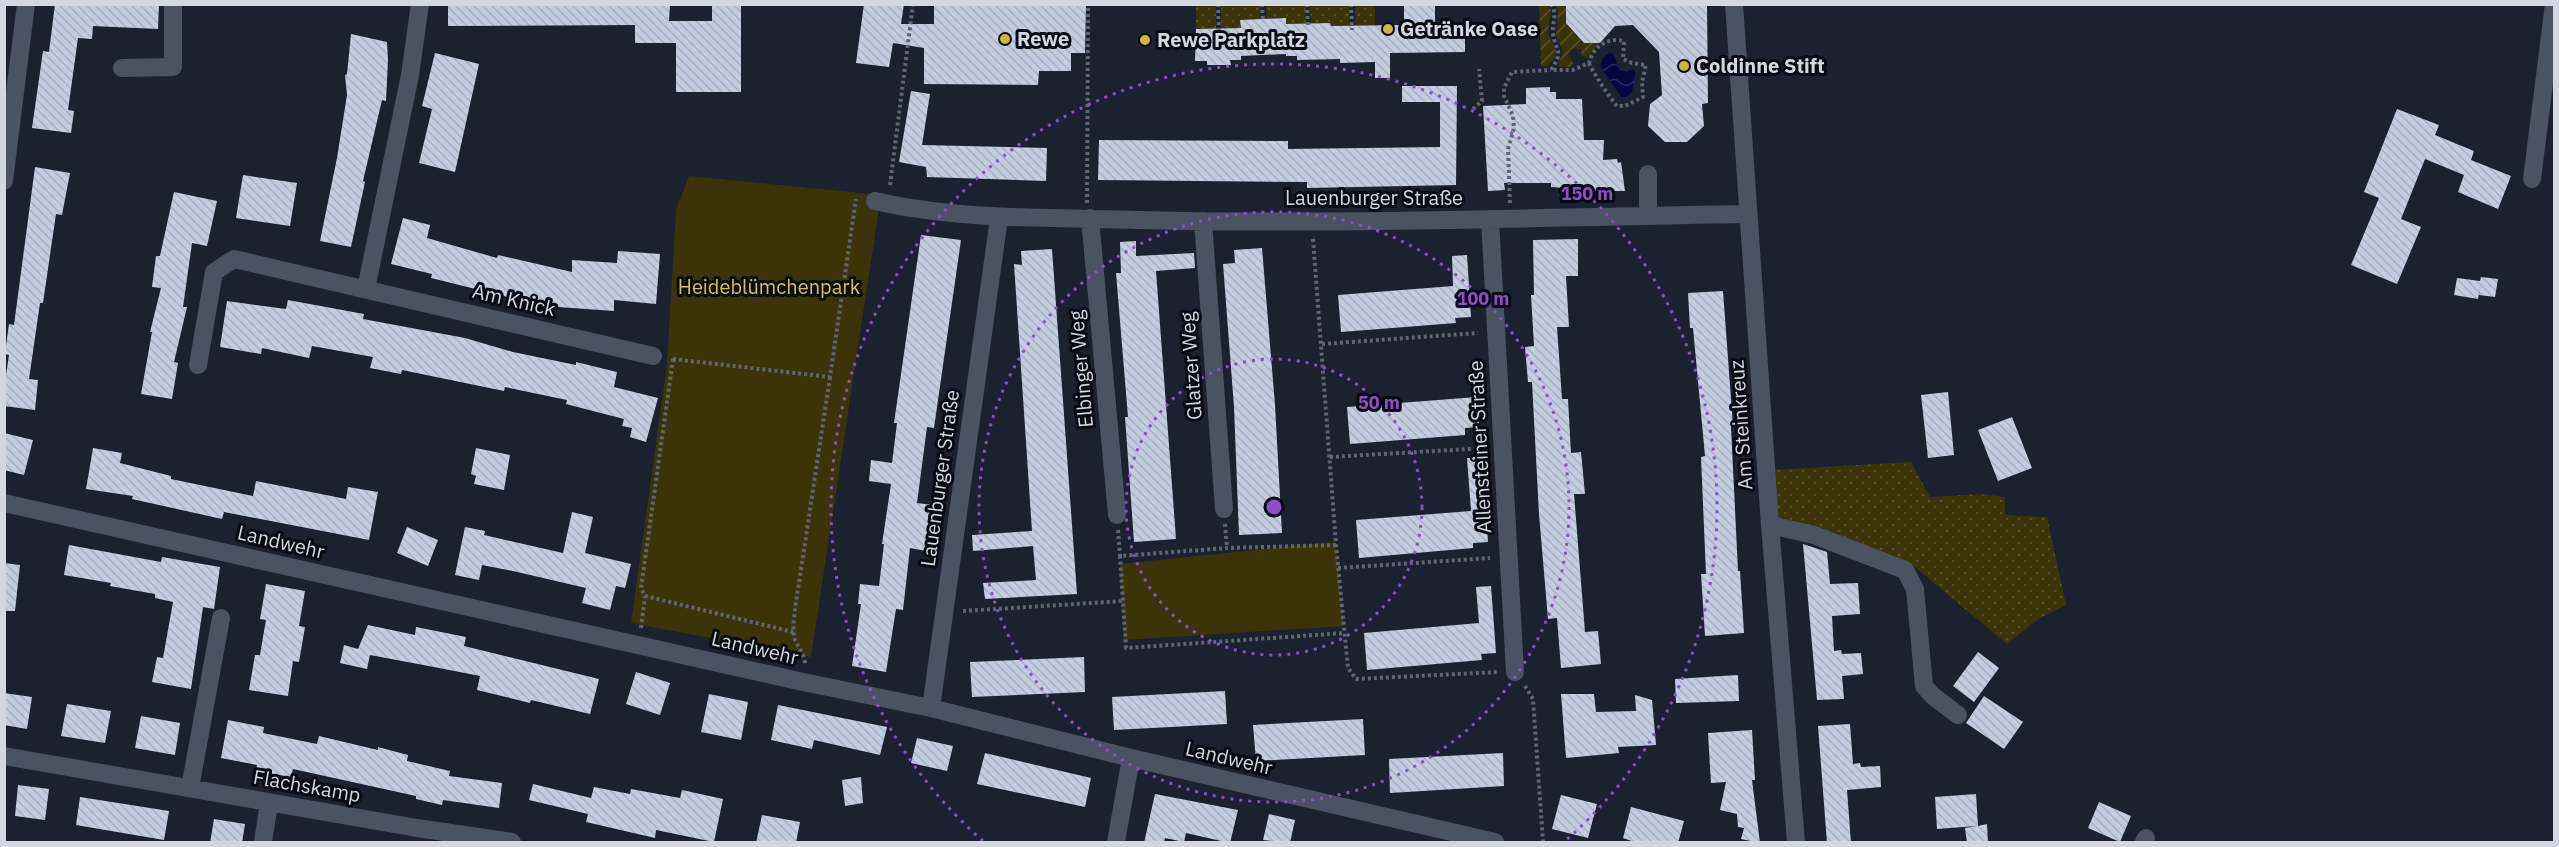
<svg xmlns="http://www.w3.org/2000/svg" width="2559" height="847" font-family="'IBM Plex Sans',sans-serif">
<defs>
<pattern id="grass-dots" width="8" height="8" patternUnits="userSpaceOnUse" patternTransform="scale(1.5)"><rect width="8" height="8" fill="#3c3409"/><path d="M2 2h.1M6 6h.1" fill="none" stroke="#57512d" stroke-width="1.8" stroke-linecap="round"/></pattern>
<pattern id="garden-furrows" width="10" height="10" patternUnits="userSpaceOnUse" patternTransform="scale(1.5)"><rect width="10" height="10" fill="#3c3409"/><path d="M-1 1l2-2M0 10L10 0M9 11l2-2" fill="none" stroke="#57512d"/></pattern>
<pattern id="water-waves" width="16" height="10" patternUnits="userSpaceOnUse" patternTransform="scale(1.5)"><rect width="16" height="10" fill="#030640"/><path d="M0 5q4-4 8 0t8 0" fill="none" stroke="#272a5b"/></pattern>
<pattern id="building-back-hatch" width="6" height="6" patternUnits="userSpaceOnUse" patternTransform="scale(1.5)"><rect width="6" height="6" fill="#c4ccdf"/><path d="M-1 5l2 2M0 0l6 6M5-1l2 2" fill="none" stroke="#a9b0c0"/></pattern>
</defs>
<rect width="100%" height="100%" fill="#1b212f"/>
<path fill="url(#grass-dots)" d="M 1196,5 L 1216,5 L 1216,29 L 1196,29 Z
M 1221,5 L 1260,5 L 1260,19 L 1241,20 L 1241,28 L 1221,28 Z
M 1266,5 L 1305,5 L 1306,24 L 1286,24 L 1286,18 L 1266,18 Z
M 1310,5 L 1349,5 L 1349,27 L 1331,27 L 1330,23 L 1311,23 Z
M 1355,5 L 1375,5 L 1375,26 L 1355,26 Z
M 1911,462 L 1930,497 L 1980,494 L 2005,497 L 2005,515 L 2047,517 L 2066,605 L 2038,619 L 2007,644 L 1910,563 L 1812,530 L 1773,521 L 1768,470 Z"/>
<path fill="#3c3409" d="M 689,176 L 881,195 L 811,657 L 631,623 L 667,365 L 676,210 Z
M 1333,542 L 1336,545 L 1344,626 L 1124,640 L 1120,564 Z"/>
<path fill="url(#garden-furrows)" d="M 1539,5 L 1546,5 L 1551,10 C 1551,18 1547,29 1549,35 C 1554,51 1563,51 1548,66 L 1541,66 Z
M 1555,5 L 1566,5 L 1566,23 L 1583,43 L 1600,43 L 1587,57 L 1582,56 L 1581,49 L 1572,49 L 1568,54 L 1573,63 L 1570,67 L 1558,66 L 1563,52 L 1556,35 L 1558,11 Z"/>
<path fill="url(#water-waves)" d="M 1609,53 L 1613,54 L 1620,70 L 1627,72 L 1633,69 L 1635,73 L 1632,92 L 1626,97 L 1621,97 L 1600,66 L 1603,58 Z"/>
<path fill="url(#building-back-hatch)" d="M 55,4 L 159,4 L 158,29 L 93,26 L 92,39 L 78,38 L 68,110 L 74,111 L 71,133 L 32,128 L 43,51 L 49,52 Z
M 448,4 L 670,4 L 669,21 L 712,21 L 712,4 L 741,4 L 741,92 L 676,92 L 676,43 L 635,43 L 635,25 L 448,26 Z
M 864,4 L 904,4 L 901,24 L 934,24 L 934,4 L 1086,4 L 1085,53 L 1071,53 L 1071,71 L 1039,71 L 1038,85 L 924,84 L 924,48 L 893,43 L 889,67 L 856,63 Z
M 1404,4 L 1435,4 L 1435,25 L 1465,25 L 1465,52 L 1390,53 L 1390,78 L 1375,78 L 1375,62 L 1340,63 L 1340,59 L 1297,60 L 1297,56 L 1286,56 L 1286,54 L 1241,56 L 1241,60 L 1230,60 L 1231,65 L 1207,65 L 1207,61 L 1195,61 L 1196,29 L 1241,28 L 1240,20 L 1286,18 L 1286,24 L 1330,23 L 1331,26 L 1404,25 Z
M 1566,4 L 1707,4 L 1708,103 L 1702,104 L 1704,126 L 1687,142 L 1665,142 L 1648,126 L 1650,104 L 1662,95 L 1659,52 L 1633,25 L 1615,26 L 1600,43 L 1584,43 L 1566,23 Z
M 351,34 L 387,42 L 388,60 L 386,101 L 382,100 L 363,181 L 365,182 L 351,247 L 320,241 L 337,158 L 347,95 L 345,75 L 347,74 Z
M 435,53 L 479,64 L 455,172 L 419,163 L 432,109 L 422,106 Z
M 1402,86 L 1457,86 L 1456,185 L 1307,188 L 1307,182 L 1098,180 L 1099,140 L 1288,141 L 1288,149 L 1440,147 L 1440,102 L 1402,102 Z
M 1550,87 L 1550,92 L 1556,92 L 1556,99 L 1582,99 L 1584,140 L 1604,140 L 1603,160 L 1617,159 L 1618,163 L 1621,162 L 1625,191 L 1565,191 L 1565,188 L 1551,187 L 1551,183 L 1504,183 L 1505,190 L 1488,191 L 1483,106 L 1526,104 L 1526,88 Z
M 911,91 L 930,94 L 922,145 L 1047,148 L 1046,181 L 927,177 L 926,167 L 899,162 Z
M 2397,109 L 2439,125 L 2435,135 L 2474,151 L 2471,160 L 2511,176 L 2498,209 L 2458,192 L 2464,175 L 2425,159 L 2401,219 L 2421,227 L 2397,284 L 2351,265 L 2379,198 L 2364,192 Z
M 35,167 L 70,173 L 62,215 L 56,214 L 43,303 L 40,303 L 29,379 L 38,380 L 35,410 L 4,406 L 4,388 L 9,355 L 5,354 L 9,324 L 14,325 Z
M 243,175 L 297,183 L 290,226 L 236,218 Z
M 174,192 L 217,201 L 207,246 L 192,243 L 183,307 L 187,307 L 174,362 L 178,363 L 172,399 L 141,394 L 152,332 L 150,332 L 161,288 L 152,287 L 156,256 L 160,256 Z
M 403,218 L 430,225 L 427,238 L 497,258 L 498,255 L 572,272 L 572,260 L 617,263 L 618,251 L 660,254 L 656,304 L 614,300 L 614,311 L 544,306 L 431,278 L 432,274 L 391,264 Z
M 921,235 L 961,240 L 934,428 L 927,427 L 917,503 L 933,505 L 926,551 L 910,548 L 903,610 L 896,609 L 886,672 L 852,666 L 861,604 L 858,604 L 860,584 L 879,586 L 884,544 L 882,544 L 891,484 L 869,481 L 871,460 L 892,463 L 897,423 L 894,423 Z
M 1578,239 L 1578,276 L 1566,276 L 1569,327 L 1557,327 L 1562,399 L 1568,399 L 1571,453 L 1581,452 L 1585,494 L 1574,494 L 1585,632 L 1598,631 L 1601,664 L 1561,668 L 1557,618 L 1548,619 L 1539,514 L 1532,382 L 1528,382 L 1525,347 L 1534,346 L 1531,295 L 1534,295 L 1533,240 Z
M 1136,241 L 1136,256 L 1194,253 L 1195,268 L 1156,271 L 1176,539 L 1134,542 L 1125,417 L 1128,417 L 1116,273 L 1121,273 L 1120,242 Z
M 1262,248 L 1275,405 L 1282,533 L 1239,535 L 1234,407 L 1223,264 L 1235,263 L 1234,250 Z
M 1052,249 L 1077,594 L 985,599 L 983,583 L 1036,580 L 1033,546 L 973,551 L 972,535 L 1032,531 L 1014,264 L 1022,265 L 1021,251 Z
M 1467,255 L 1471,317 L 1455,318 L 1456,323 L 1341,332 L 1338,295 L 1453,286 L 1452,256 Z
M 2481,277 L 2498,279 L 2495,297 L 2479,295 L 2480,288 L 2478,299 L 2454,295 L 2457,278 L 2480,281 Z
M 1723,291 L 1733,426 L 1731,427 L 1738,571 L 1740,571 L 1744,633 L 1705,636 L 1701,574 L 1706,574 L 1701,457 L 1705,456 L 1693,328 L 1690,328 L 1688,293 Z
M 288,300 L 364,314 L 363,319 L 465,338 L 513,352 L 576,365 L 576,362 L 617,372 L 614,387 L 658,398 L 646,442 L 630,437 L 632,428 L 622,426 L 624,419 L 566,404 L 567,400 L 505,387 L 504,391 L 402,370 L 401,374 L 370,368 L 373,357 L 312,346 L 309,358 L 262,348 L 261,354 L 220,347 L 227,301 L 286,309 Z
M 1948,392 L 1954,455 L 1928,458 L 1921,395 Z
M 1477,397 L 1479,427 L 1465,428 L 1465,435 L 1350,444 L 1347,407 Z
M 2012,417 L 2032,468 L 1998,481 L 1978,430 Z
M 4,433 L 33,440 L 24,475 L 4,470 Z
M 93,448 L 122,453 L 120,463 L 171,476 L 171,479 L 253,496 L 256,481 L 346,499 L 348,487 L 378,492 L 369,540 L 224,512 L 222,519 L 132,499 L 133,496 L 86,489 Z
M 476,448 L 510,455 L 504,490 L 474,484 L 476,476 L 471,474 Z
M 1467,458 L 1483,458 L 1488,542 L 1473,543 L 1473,548 L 1359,558 L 1356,520 L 1471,511 Z
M 572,512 L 593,517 L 585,553 L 631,564 L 625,588 L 616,586 L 610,610 L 582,603 L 586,588 L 513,571 L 482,565 L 479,580 L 455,575 L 465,527 L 485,531 L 484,535 L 563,553 Z
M 407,527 L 438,540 L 428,566 L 397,553 Z
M 1803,544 L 1827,552 L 1830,584 L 1858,583 L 1860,614 L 1832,616 L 1834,651 L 1841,650 L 1842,654 L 1861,653 L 1863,674 L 1842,676 L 1844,699 L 1817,700 Z
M 69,545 L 161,562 L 162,557 L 220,567 L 214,609 L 203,607 L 191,689 L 152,682 L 157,657 L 163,658 L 173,602 L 155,598 L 155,594 L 110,586 L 111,583 L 64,575 Z
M 4,563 L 20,565 L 15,611 L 4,611 Z
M 266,584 L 305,591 L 299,626 L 305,627 L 299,662 L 293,661 L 288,696 L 249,690 L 255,655 L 260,655 L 263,637 L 266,620 L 260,619 Z
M 1491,586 L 1496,653 L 1481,654 L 1482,660 L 1367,670 L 1364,633 L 1479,623 L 1476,587 Z
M 368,625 L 415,635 L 416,627 L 466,637 L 464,646 L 599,679 L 590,714 L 531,700 L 530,703 L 477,690 L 480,676 L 434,667 L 370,655 L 367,669 L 340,663 L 344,645 L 358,649 Z
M 1978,652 L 1999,668 L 1974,702 L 1953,686 Z
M 1084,657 L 1085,692 L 972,697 L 970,662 Z
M 636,672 L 670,683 L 660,715 L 626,704 Z
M 1738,675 L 1739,701 L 1676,703 L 1675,679 Z
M 1225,691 L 1227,724 L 1114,730 L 1112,697 Z
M 4,693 L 32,697 L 27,729 L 4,725 Z
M 709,694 L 748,702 L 741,740 L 701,732 Z
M 1561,694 L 1594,694 L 1596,712 L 1636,711 L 1635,695 L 1652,700 L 1656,745 L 1618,747 L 1619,753 L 1566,758 Z
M 1984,696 L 2023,722 L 2004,749 L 1966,723 Z
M 67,704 L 111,711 L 105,743 L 61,736 Z
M 778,705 L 887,727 L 880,755 L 814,740 L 812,749 L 771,740 Z
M 141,716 L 180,723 L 175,755 L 135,748 Z
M 1363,719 L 1365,755 L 1256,761 L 1253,725 Z
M 228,720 L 264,727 L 263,733 L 317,744 L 319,736 L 378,750 L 378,747 L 408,755 L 407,761 L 450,771 L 449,776 L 502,783 L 499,808 L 443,800 L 442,805 L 416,799 L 416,796 L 293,769 L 291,777 L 256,771 L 257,765 L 221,758 Z
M 1850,724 L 1853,764 L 1860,763 L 1861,767 L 1880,766 L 1881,787 L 1847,790 L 1851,843 L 1827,843 L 1818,726 Z
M 1752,730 L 1755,780 L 1752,780 L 1760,843 L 1741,839 L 1744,828 L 1738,827 L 1737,814 L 1720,810 L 1726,782 L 1711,783 L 1708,733 Z
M 917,738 L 953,746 L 947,771 L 911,763 Z
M 985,753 L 1091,778 L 1085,807 L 977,784 Z
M 1503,753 L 1504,786 L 1390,793 L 1389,759 Z
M 861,777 L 863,803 L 845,806 L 842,780 Z
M 533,784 L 591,798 L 594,787 L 630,794 L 631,789 L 680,798 L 682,790 L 723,799 L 714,842 L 656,830 L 655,838 L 586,822 L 588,814 L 529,800 Z
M 18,785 L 49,789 L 45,820 L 15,816 Z
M 1155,794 L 1238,810 L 1230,843 L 1186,833 L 1184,842 L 1165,838 L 1164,843 L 1144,843 Z
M 1976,794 L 1978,826 L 1987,824 L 1988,843 L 1967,843 L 1965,828 L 1977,826 L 1937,829 L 1935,797 Z
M 1561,795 L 1597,804 L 1588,838 L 1552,829 Z
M 80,797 L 169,811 L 164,840 L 76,825 Z
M 2099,802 L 2131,816 L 2120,842 L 2088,828 Z
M 1631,807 L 1684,821 L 1678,843 L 1637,843 L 1623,838 Z
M 1269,814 L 1295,820 L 1290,843 L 1263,840 Z
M 762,815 L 800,822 L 796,843 L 756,843 Z
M 214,819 L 245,824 L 242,843 L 210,843 Z"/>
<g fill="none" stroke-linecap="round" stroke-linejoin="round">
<path stroke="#5f6571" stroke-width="4" stroke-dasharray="3 3" stroke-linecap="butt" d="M 1218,4 L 1219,32
M 1262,4 L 1263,22
M 1307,4 L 1308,27
M 1351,4 L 1352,30
M 1551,4 C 1558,14 1552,22 1553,33 C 1555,52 1565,49 1551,70 L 1573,70 L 1589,63 C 1593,46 1608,37 1624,41 L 1623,59 L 1632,63 L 1646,65 L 1642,82 L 1643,97 L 1625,106 L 1617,106 C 1612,101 1590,68 1589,63
M 1473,109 L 1482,101 L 1479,69
M 890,185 L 913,4
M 1087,203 L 1088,4
M 1510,203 L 1508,149 L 1514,128 L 1513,116 L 1504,96 L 1504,88 L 1512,72 L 1551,70
M 1313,239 L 1336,545 L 1348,668 L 1356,679 L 1499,672
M 1322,344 L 1478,333
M 673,359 L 641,588 L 645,596 L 793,632
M 673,359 L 830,377 L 856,199
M 1330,457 L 1487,448
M 1225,524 L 1227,548
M 1118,530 L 1120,556
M 1336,545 L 1227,548 L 1120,556 L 1126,648 L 1345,633
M 1338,568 L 1490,558
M 963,611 L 1123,601
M 641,628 L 645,596
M 805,663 C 804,654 799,649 795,640 C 792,631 794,619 795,609 L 830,377
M 1525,686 L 1533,699 L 1543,842"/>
<path stroke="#4b5262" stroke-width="18" d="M 1734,4 L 1770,525 L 1796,842
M 122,68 L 173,67 L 173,4
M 2532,179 L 2554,4
M 4,181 L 26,4
M 875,201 C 962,221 1053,217 1141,220 C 1344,225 1546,217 1748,214
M 1648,216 L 1648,174
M 1090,218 L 1117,515
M 1490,219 L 1515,672
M 1203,221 L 1224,509
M 366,289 L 410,75 L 420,4
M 198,365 L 214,272 L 234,259 L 653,356
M 4,503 L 803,682 L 931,708 L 1131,758 L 1495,842
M 1770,525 L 1814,535 L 1905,570 L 1915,589 L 1924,686 L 1933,696 L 1958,715
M 931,708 L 999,218
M 4,756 L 417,828 L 512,842
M 190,788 L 221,618
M 263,842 L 269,803
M 1116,842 L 1131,758
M 2144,842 L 2146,838"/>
</g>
<g fill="none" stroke="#8d4ec6" stroke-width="3" stroke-dasharray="3 6">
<circle cx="1274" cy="507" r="148"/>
<circle cx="1274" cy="507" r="295"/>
<path d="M983 841A443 443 0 1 1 1565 841"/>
</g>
<g fill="#cfb837" stroke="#080b11" stroke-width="2">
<circle cx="1388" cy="29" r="6"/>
<circle cx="1005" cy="39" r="6"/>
<circle cx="1145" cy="40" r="6"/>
<circle cx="1684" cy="66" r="6"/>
</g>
<g text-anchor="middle" stroke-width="6" stroke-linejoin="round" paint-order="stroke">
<g font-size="20" font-weight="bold" fill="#d3d7e1" stroke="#080b11" text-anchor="start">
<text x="1400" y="36">Getränke Oase</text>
<text x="1017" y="46">Rewe</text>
<text x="1157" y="47">Rewe Parkplatz</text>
<text x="1696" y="73">Coldinne Stift</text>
</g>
<g font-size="20" fill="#d3d7e1" stroke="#080b11">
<text x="1374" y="205">Lauenburger Straße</text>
<text transform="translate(514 300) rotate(13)" y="7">Am Knick</text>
<text transform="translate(1191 366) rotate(-94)" y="7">Glatzer Weg</text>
<text transform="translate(1081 369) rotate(-95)" y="7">Elbinger Weg</text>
<text transform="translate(1741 425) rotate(-94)" y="7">Am Steinkreuz</text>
<text transform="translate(1480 447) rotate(-93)" y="7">Allensteiner Straße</text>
<text transform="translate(940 478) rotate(-82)" y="7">Lauenburger Straße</text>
<text transform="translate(281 542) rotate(13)" y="7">Landwehr</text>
<text transform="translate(755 648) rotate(13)" y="7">Landwehr</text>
<text transform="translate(1229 758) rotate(13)" y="7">Landwehr</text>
<text transform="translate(307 786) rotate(10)" y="7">Flachskamp</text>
</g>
<g font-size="20" fill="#d8c24e" stroke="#080b11">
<text x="769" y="294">Heideblümchenpark</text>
</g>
</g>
<circle cx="1274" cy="507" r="9" fill="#8d4ec6" stroke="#080b11" stroke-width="3"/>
<g font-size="18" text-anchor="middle" font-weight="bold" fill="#8d4ec6" stroke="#080b11" stroke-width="6" stroke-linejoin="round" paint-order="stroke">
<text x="1587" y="200">150 m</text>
<text x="1483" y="305">100 m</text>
<text x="1379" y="409">50 m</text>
</g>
<rect width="2559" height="847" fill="none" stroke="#d3d7e1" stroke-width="12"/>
</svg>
